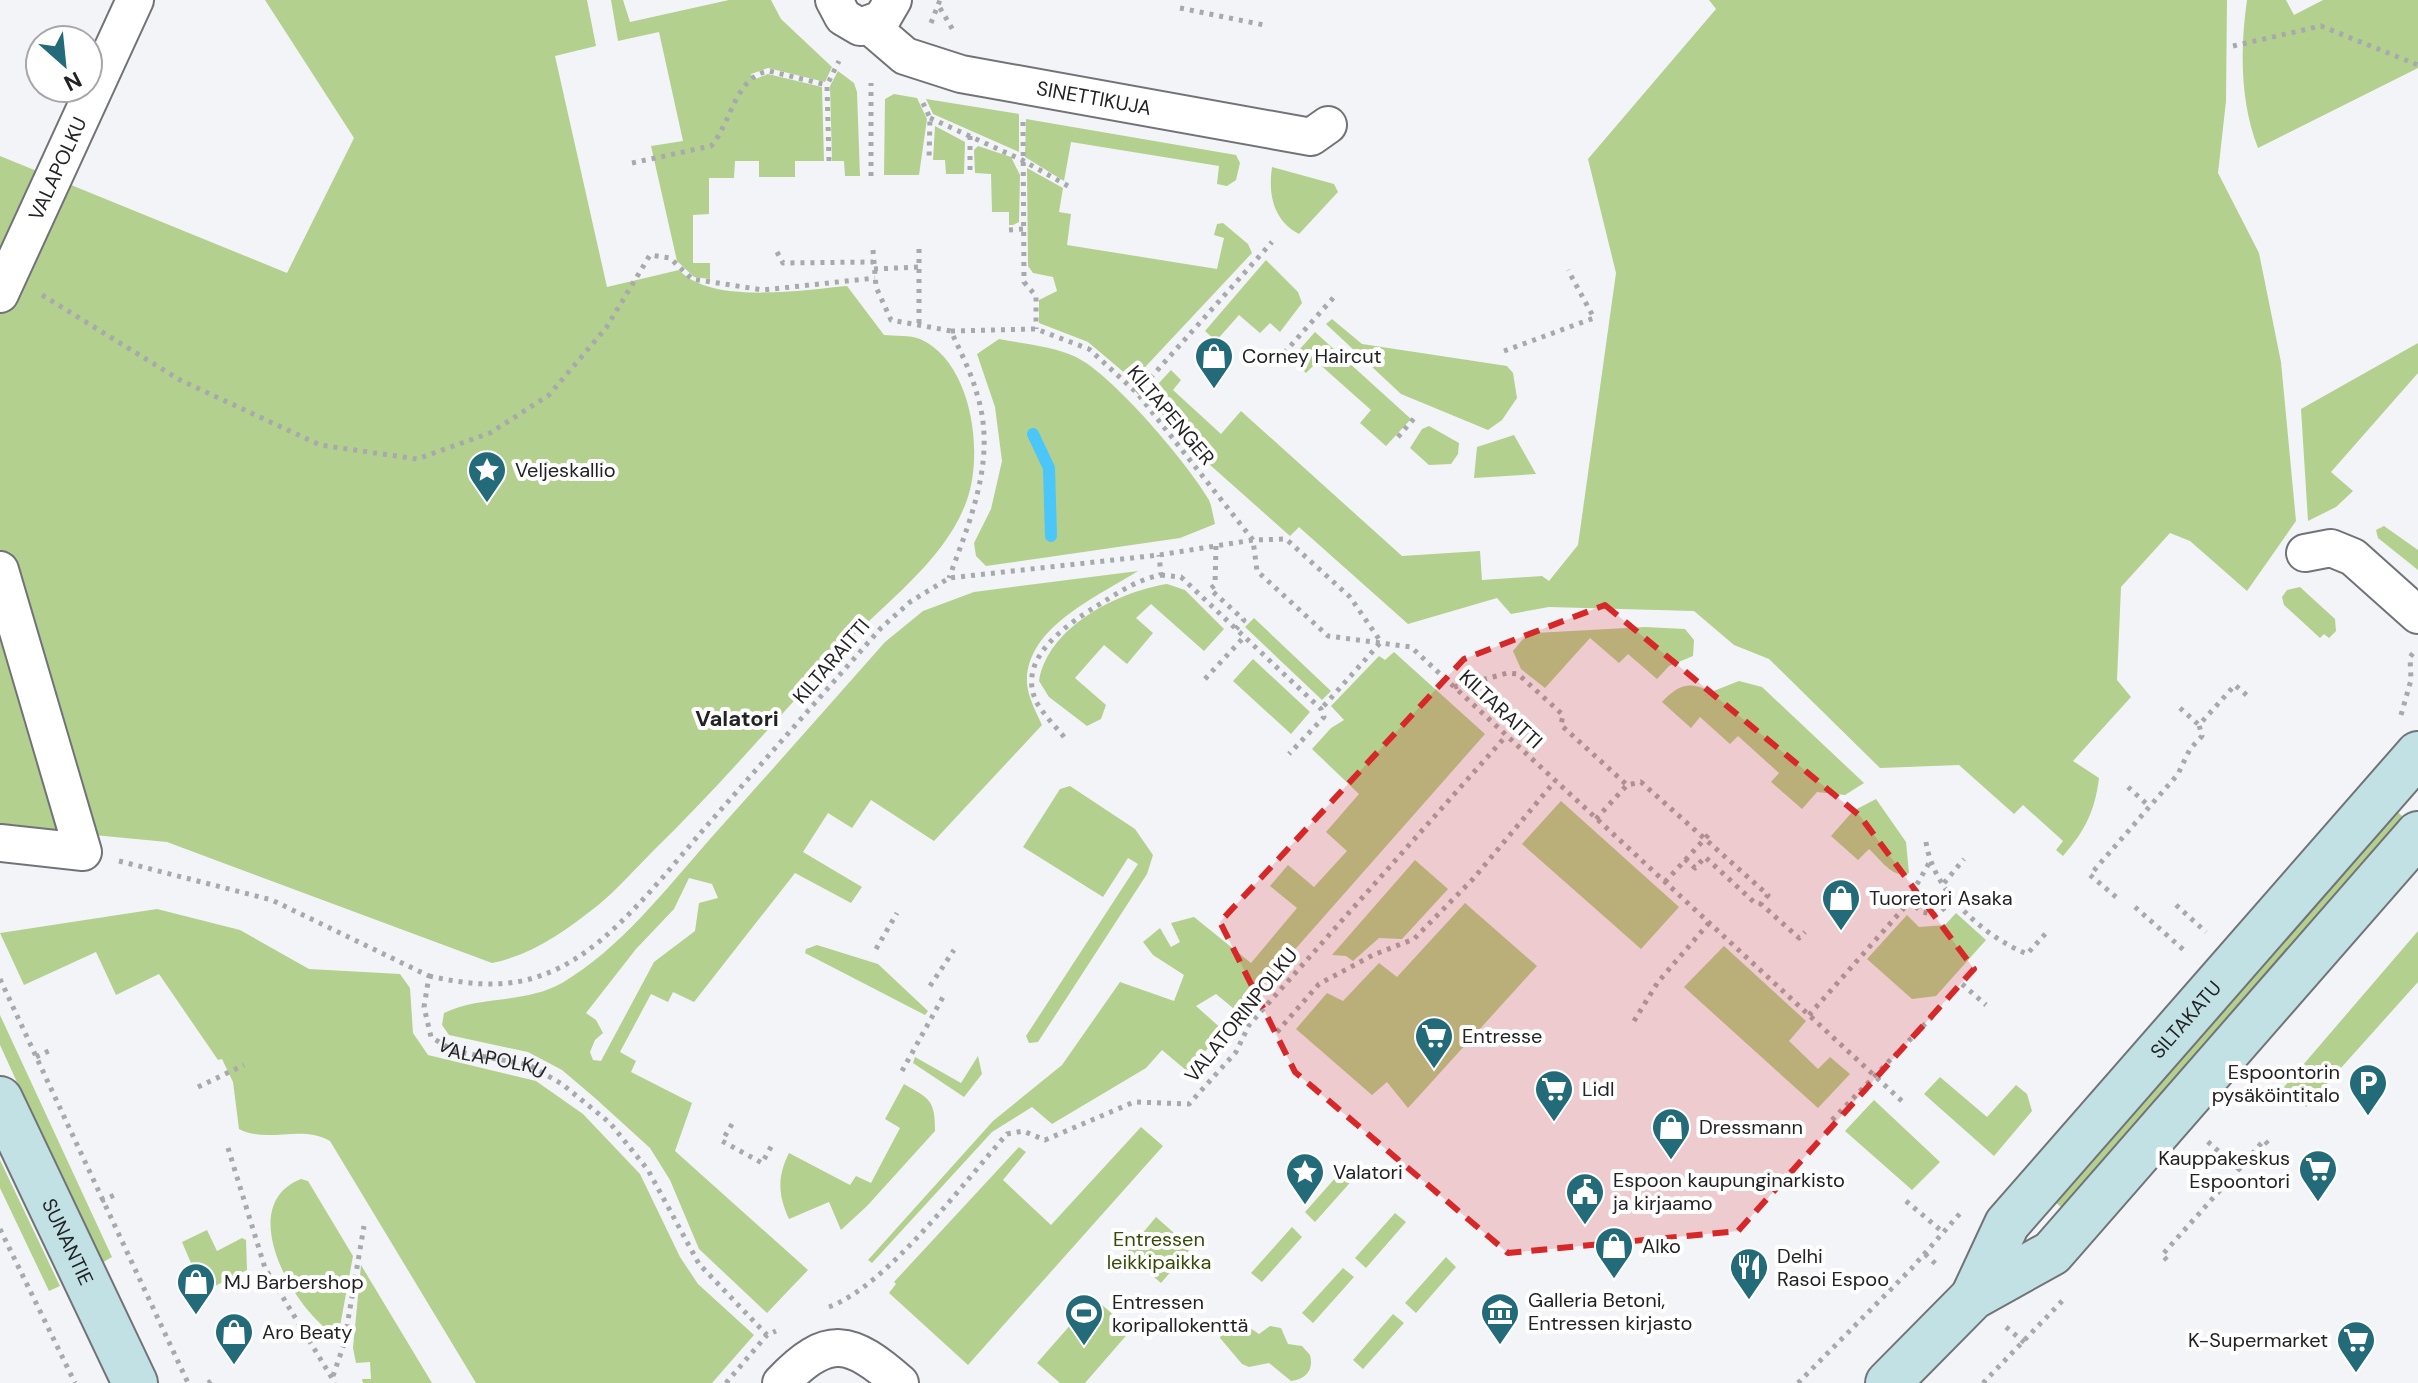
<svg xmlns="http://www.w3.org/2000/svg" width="2418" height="1383" font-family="'DM Sans',sans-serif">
<rect width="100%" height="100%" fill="#f3f4f8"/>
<path fill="#b3d08e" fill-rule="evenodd" d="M 265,0 L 587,0 L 596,46 L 555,56 L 607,287 L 679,270 C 712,305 802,290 847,286 L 884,335 C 895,336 910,335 920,339 C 972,362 984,452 967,500 C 946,560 885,602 843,647 C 780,715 720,786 653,851 C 635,869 617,890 597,906 C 564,932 534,954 492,963 L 167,842 L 0,826 L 0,156 L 287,273 L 354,138 Z
M 611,0 L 623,0 L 630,22 L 729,0 L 771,0 L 781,19 L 832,67 L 825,82 L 768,68 L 751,74 L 753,80 L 768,74 L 822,87 L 824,161 L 795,161 L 795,177 L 759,177 L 759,161 L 735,161 L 734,178 L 709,178 L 709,214 L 693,215 L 693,263 L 710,263 L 710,279 L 694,277 L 677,261 L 651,146 L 683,141 L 659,32 L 618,41 Z
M 1709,0 L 2227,0 L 2226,101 L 2218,173 L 2259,253 L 2281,362 L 2296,521 L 2247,591 L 2190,541 L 2170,533 L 2121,587 L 2117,680 L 2131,697 L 2073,761 L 2099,778 C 2095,811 2085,831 2063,856 L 2056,850 L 2063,841 L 2023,805 L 2014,814 L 1959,765 L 1880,768 L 1769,659 L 1734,645 L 1694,611 L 1549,607 L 1511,614 L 1497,598 L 1408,624 L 1299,527 L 1290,536 L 1209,464 L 1146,397 L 1171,370 L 1181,380 L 1173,390 L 1221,434 L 1241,411 L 1402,556 L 1480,551 L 1482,580 L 1542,576 L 1549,581 L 1578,545 L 1616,273 L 1588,159 L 1716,9 Z
M 2247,0 L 2286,0 L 2294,15 L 2323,0 L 2418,0 L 2418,68 L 2258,148 C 2240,102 2240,49 2247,0 Z
M 838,71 L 854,83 L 857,92 L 860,176 L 845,176 L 844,161 L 832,161 L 830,86 Z
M 894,94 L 917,98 L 927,119 L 919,175 L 884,175 L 885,99 Z
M 926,99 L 1019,114 L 1019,152 L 933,114 Z
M 1026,119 L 1236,155 L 1240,163 L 1236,180 L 1227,186 L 1217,184 L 1219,166 L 1071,142 L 1064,181 L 1025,157 Z
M 935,126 L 965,142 L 964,174 L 946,174 L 945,160 L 933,160 Z
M 978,146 L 1011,157 L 1020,175 L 1019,222 L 1013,225 L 1009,225 L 1009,212 L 992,212 L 991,174 L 975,173 L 974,150 Z
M 1272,167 L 1334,184 L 1338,192 L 1299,234 C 1273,220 1268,194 1272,167 Z
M 1027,168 L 1063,188 L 1059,212 L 1071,214 L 1067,245 L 1217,269 L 1224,238 L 1214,235 L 1217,224 L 1223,223 L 1248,244 L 1252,253 L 1133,380 L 1088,342 L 1039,323 L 1039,300 L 1057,291 L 1053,277 L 1033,273 L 1028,266 Z
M 1266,260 L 1298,292 L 1302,303 L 1280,332 L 1270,323 L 1260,333 L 1239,315 L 1216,341 L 1205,331 Z
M 1332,319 L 1362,344 L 1507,366 L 1513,373 L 1517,398 L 1502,420 L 1488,430 L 1401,394 L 1326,324 Z
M 1315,332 L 1411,419 L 1386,446 L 1360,423 L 1371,410 L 1317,362 L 1306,373 L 1291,359 Z
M 999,339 C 1024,344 1052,346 1076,357 C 1113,375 1188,464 1209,500 C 1212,507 1213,516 1215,524 L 1180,538 L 986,566 L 976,556 L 974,543 L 991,509 L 1002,461 L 995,407 L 977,354 Z
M 2418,343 L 2418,373 L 2331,472 L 2353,491 L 2336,507 L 2308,521 L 2301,409 Z
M 1429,426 L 1459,443 L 1458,454 L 1451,464 L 1429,465 L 1410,448 L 1422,429 Z
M 1514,435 L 1536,474 L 1474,478 L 1477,447 Z
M 2384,526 L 2418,550 L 2418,570 L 2378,538 L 2376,530 Z
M 1138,571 C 1099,596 1025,627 1027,683 C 1028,697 1036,712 1042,725 L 934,841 L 871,800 L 852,828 L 828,813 L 803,852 L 862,887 L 851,903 L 795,873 L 694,1002 L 673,992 L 668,1002 L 651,994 L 620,1052 L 636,1061 L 631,1072 L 692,1103 L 675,1151 L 808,1270 L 767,1313 L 699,1249 L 670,1180 L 650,1148 L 595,1098 L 562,1070 L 528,1052 L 449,1035 L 442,1025 L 444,1013 C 480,995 525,1004 562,983 C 620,949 666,889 710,839 C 769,773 827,708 885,642 L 923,611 L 974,592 ZM 689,878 L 712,884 L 718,898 L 699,903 L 695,931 L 654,962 L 601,1061 L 593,1060 L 590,1052 L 595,1040 L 603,1033 L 596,1020 L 586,1013 L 636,949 L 674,909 Z
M 1167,584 L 1185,590 L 1224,629 L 1204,651 L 1151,604 L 1136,618 L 1153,633 L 1127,664 L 1104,645 L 1075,678 L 1106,705 L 1101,719 L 1087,726 L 1049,697 L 1039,681 C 1048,627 1117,592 1167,584 Z
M 2300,587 L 2335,619 L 2336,631 L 2329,638 L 2324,634 L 2320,638 L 2284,605 L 2282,597 L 2287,590 Z
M 1254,618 L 1331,691 L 1322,700 L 1245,627 Z
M 1645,627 L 1685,629 L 1694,640 L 1693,656 L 1669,666 L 1657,679 L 1628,654 L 1619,663 L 1590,638 L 1545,688 L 1521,669 L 1513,651 L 1523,639 L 1535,633 Z
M 1394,652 L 1485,734 L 1239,1013 L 1216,994 L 1196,1006 L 1224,1031 L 1187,1071 L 1162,1050 L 1146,1068 L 1052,1124 L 1032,1107 L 992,1132 L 872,1263 L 868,1260 L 993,1121 L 1062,1065 L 1120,982 L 1174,1001 L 1184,975 L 1153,955 L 1143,942 L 1160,928 L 1171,947 L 1180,942 L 1171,923 L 1194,917 L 1251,963 L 1297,908 L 1270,886 L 1288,865 L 1314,887 L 1347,851 L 1326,832 L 1359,794 L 1312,749 L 1331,728 L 1344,720 L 1331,706 L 1379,656 L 1385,660 Z
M 1253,659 L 1310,712 L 1291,734 L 1233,681 Z
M 1739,681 L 1762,687 L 1864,783 L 1845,795 L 1817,792 L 1802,809 L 1771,782 L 1779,773 L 1738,736 L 1730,744 L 1700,717 L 1691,728 L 1662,702 C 1679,684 1690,681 1711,692 Z
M 1070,786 L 1135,829 L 1153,855 L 1147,874 L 1038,1042 L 1029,1043 L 1026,1036 L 1138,864 L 1128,858 L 1103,897 L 1023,847 L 1060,789 Z
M 1876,799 L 1906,842 L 1909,873 C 1894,880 1880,859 1869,849 L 1858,860 L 1831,836 L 1853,811 Z
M 1561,801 L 1679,907 L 1641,949 L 1522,844 Z
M 2391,806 L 2413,826 L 2069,1214 L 2047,1195 Z
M 1415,860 L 1448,889 L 1402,939 L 1379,938 L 1353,961 L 1346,956 L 1332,955 Z
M 1465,903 L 1537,966 L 1408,1108 L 1387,1082 L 1372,1095 L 1296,1029 L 1327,993 L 1343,1001 L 1379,963 L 1397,977 Z
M 157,909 L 240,930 L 309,969 L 400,974 L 410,988 L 413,1033 L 428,1055 L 536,1081 L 583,1114 L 640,1174 L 680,1257 L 698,1284 L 754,1335 L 712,1383 L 476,1383 L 330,1141 C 302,1124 267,1144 239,1129 L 233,1082 L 222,1059 L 218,1060 L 159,974 L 116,995 L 96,952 L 24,985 L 0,933 Z
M 1956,913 L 1986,940 L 1936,996 L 1912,999 L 1867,959 L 1907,915 L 1919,927 L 1945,925 Z
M 2418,931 L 2418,982 L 2306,1107 L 2284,1087 Z
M 817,945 L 878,964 L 928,1011 L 925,1015 L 805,953 L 806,949 Z
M 1724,946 L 1806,1021 L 1789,1041 L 1818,1069 L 1830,1057 L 1850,1074 L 1818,1108 L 1684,987 Z
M 0,1015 L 112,1257 L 100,1264 L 0,1045 Z
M 978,1056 L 982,1074 L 964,1097 L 913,1063 L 915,1057 L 961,1083 Z
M 1940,1077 L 1987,1117 L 2016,1085 L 2027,1094 L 2032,1111 L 1994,1156 L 1924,1094 Z
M 904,1084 C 930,1099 935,1100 935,1131 L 867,1206 L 841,1230 L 829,1202 L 789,1219 C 778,1195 777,1177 789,1153 L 850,1185 L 856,1176 L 871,1183 L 900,1128 L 885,1119 Z
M 1874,1100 L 1940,1162 L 1912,1190 L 1845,1131 Z
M 1141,1127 L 1163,1146 L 968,1365 L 889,1293 L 896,1284 L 894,1282 L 1019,1147 L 1026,1152 L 1003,1180 L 1051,1225 Z
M 0,1160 L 60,1286 L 49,1291 L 0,1188 Z
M 1345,1167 L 1356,1176 L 1315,1222 L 1305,1212 Z
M 301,1179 L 308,1181 L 353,1256 L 338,1337 C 296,1314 232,1206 301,1179 Z
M 1395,1213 L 1406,1222 L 1366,1268 L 1355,1258 Z
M 1156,1217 L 1191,1248 L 1161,1283 L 1126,1253 Z
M 1292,1227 L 1302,1237 L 1262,1282 L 1251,1273 Z
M 207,1230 L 217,1251 L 242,1238 L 246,1240 L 247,1270 L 207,1290 L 200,1284 L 182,1242 Z
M 1446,1257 L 1456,1267 L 1416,1313 L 1405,1303 Z
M 361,1265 L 432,1383 L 363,1383 L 362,1379 L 371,1379 L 370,1362 L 356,1363 L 353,1348 Z
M 1343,1268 L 1354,1277 L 1313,1323 L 1302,1313 Z
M 1094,1298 L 1131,1330 L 1085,1383 L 1060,1383 L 1037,1363 Z
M 1393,1314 L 1404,1323 L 1363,1369 L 1353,1360 Z
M 1237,1319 L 1259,1334 L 1270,1326 L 1281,1328 L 1288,1344 L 1302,1346 L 1310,1355 C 1314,1370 1306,1379 1291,1381 L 1269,1363 L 1249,1367 L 1242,1364 L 1220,1338 L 1223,1326 Z"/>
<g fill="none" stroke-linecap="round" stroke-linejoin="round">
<path stroke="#4ac6f8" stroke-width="12" d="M 1033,434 L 1049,468 L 1051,536"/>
<defs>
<g id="street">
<path d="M 834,0 L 843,17 L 860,27 L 882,19 L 893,0"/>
<path id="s2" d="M 870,26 L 905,56 L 961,74 L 1311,137 L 1328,125"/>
<path id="s3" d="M 0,294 L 135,0"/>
<path d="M 2305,553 L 2331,548 L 2353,557 L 2418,615"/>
<path d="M 0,570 L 83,852 L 0,843"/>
<path d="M 781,1383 C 828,1333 851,1340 900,1383"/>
</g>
<g id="secondary">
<path id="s4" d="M 0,1099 L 135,1383"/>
<path id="s5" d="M 1973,1297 L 2007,1224 L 2418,754"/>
<path d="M 1888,1383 L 1973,1297 L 2052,1253 L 2418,834"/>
</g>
</defs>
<use href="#street" stroke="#727377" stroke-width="40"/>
<use href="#secondary" stroke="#727377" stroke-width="48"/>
<g stroke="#a8a9ac" stroke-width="5" stroke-dasharray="4 6" stroke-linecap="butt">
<path d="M 940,8 L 953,30"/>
<path d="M 1180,8 L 1264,25"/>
<path d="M 931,23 L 940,0"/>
<path d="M 2233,46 L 2321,26 L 2418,65"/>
<path d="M 923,103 L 930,118 L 929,160"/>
<path d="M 930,118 L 1022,160 L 1068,186"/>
<path d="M 1023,122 L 1024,282 L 1036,296 L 1036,329"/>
<path d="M 970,136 L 970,174"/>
<path d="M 829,161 L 827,85 L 839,61"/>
<path d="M 632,163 L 711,146 C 731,124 735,76 769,71 L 827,85"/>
<path d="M 871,176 L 871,83"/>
<path d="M 1009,230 L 1023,229"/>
<path d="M 919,249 L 919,325"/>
<path d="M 873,250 L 876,287 L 891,320 L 951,331 C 960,351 971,372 977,394 C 997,458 971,518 949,578"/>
<path d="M 777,252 L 783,263 L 873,262"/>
<path d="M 874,269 L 919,267"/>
<path d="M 42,295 L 180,380 L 320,445 L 417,459 L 490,433 L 549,395 L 606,328 L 650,255 L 670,258 L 692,279 L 763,290 L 875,278"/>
<path d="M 951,331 L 1036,329 L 1089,349 L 1137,393 L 1253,540 L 1286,539 L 1350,597 L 1381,642 L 1321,709"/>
<path d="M 1504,351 L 1594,318 L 1568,270"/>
<path d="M 1284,353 L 1334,297"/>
<path d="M 1137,393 L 1272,242"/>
<path d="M 1398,437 L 1417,415"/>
<path d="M 1216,546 L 1215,585 L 1210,589 L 1244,620 L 1236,629"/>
<path d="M 1161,575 L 1181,577 L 1321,709 L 1324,717 L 1289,754"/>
<path d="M 1205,679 L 1244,637"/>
<path d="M 1454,687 L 1508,673 L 1518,674 L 1563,715 L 1561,725 L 1627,785 L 1641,782 L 1768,895 L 1761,904 L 1799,938 L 1805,932"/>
<path d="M 2180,708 L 2199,725"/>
<path d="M 2401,715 L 2411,680 L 2410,657 L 2414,652"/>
<path d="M 1064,737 C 1055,726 1044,715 1037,703 C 1015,660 1065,626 1095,607 C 1117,594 1135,580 1161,575 L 1159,555"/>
<path d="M 2128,787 L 2150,807"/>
<path d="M 1596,819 L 1627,785"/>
<path d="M 1926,842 C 1933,891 1983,936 2027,954 L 2047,932"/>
<path d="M 1685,859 L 1695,868 L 1705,857 L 1755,903 L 1761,904"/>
<path id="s1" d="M 119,861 L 272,900 L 429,976 L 424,1007 L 431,1037 L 454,1051 L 529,1065 L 562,1084 L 610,1123 L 648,1170 L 699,1264 L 767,1335 L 776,1331"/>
<path d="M 1665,882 L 1711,832"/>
<path d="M 1944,883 L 1964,859"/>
<path d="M 2116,897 L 2090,875 L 2178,774 L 2190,749 L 2202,736 L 2199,725 L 2235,685 L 2251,699"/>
<path d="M 1908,900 L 1922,912 L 1936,915 L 1955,899"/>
<path d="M 2176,905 L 2206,932"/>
<path d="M 2135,907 L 2186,952"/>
<path d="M 876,949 L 897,913"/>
<path d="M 429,976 C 475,986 514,990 559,968 C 613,942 664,875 704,829 C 763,762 822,695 881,628 L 910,602 L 949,578 L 1159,555 L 1253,540 L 1257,571 L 1328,636 L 1411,647 L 1904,1103"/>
<path d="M 0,979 L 188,1383"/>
<path d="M 1962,984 L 1986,1005"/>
<path d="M 930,986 L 954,950"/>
<path d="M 1809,1015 L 1903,909 L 1929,863"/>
<path d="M 1634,1021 L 1658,982 L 1709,923"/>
<path d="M 1277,1032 L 1319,984 L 1373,955 L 1414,939 L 1473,879 L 1555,781"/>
<path d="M 36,1057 L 53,1049"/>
<path d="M 902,1071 L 943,997"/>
<path d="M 198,1087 L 244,1065"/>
<path d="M 1832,1120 L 1932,1017"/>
<path d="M 732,1124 L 722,1141 L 762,1163 L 772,1145"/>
<path d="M 228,1148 L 265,1268 L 335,1383"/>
<path d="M 2239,1169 L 2264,1140 L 2270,1146"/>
<path d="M 101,1201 L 119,1193"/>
<path d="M 1906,1201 L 1944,1233"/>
<path d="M 0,1229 L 75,1383"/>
<path d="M 1925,1254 L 1939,1267"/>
<path d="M 2167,1260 L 2162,1255 L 2239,1169 L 2207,1141"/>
<path d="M 829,1307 C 889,1284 962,1184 1007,1134 L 1023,1131 L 1045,1140 L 1134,1102 L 1189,1104 L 1236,1052 L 1249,1025 L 1506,736"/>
<path d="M 2006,1327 L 2025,1343"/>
<path d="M 333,1376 L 344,1344 L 364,1226"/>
<path d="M 208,1383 L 211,1381"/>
<path d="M 726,1383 L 767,1335"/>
<path d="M 1798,1383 L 1911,1269 L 1963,1210"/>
<path d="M 1983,1383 L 2066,1297"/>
</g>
<use href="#street" stroke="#fff" stroke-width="36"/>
<use href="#secondary" stroke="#c1e1e5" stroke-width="44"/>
</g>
<path fill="#d62828" fill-opacity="0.2" stroke="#d62828" stroke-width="6" stroke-dasharray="16 10" stroke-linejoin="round" d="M 1605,605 L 1860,816 L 1974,969 L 1738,1231 L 1508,1253 L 1295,1072 L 1220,922 L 1464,659 Z"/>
<defs>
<symbol id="shop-pin" viewBox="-11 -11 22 30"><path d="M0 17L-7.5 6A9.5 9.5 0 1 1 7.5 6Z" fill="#246b79" stroke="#fff"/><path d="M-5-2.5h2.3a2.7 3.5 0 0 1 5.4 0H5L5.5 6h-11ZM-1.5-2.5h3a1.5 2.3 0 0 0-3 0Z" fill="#fff"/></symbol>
<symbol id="sight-pin" viewBox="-11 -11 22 30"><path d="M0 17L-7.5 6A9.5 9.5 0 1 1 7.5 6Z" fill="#246b79" stroke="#fff"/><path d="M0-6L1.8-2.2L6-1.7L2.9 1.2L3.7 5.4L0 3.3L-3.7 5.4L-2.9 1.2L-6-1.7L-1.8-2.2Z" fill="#fff"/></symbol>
<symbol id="supermarket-pin" viewBox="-11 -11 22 30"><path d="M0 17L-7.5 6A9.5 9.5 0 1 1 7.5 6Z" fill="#246b79" stroke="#fff"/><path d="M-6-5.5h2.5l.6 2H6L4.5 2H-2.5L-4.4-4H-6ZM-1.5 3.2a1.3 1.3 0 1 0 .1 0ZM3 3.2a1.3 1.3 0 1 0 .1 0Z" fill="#fff"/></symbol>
<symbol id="parking-pin" viewBox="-11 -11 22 30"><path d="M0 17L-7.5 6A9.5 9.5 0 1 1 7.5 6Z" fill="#246b79" stroke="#fff"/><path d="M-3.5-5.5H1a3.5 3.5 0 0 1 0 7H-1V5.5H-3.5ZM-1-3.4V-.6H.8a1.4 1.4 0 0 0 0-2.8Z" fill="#fff"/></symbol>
<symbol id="civic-pin" viewBox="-11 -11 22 30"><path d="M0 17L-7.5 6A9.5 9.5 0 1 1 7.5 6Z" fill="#246b79" stroke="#fff"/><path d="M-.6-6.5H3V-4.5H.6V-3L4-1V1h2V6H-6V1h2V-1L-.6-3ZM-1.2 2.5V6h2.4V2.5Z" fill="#fff"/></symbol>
<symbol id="restaurant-pin" viewBox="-11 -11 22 30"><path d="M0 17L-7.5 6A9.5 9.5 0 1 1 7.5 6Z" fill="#246b79" stroke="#fff"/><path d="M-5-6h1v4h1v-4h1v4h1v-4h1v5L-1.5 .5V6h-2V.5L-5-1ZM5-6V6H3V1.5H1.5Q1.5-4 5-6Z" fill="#fff"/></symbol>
<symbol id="museum-pin" viewBox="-11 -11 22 30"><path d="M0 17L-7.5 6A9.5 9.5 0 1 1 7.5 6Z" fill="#246b79" stroke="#fff"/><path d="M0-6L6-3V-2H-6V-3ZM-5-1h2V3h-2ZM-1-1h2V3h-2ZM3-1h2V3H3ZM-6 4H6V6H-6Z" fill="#fff"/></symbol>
<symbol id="stadium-pin" viewBox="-11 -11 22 30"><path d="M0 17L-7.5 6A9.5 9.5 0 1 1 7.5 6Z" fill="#246b79" stroke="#fff"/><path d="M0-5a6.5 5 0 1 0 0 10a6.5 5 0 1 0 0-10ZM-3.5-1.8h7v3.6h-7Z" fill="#fff"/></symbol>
</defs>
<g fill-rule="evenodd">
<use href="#shop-pin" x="1192" y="334" width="44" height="60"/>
<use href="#sight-pin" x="465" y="448" width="44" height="60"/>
<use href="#shop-pin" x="1819" y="876" width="44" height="60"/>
<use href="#supermarket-pin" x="1412" y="1014" width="44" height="60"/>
<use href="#parking-pin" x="2346" y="1061" width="44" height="60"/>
<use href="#supermarket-pin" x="1532" y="1067" width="44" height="60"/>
<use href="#shop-pin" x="1649" y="1105" width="44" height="60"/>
<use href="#supermarket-pin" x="2296" y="1147" width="44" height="60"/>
<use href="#sight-pin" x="1283" y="1150" width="44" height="60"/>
<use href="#civic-pin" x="1563" y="1170" width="44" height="60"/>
<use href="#shop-pin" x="1592" y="1224" width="44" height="60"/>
<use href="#restaurant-pin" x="1727" y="1245" width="44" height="60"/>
<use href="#shop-pin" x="174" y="1260" width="44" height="60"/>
<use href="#museum-pin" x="1478" y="1290" width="44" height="60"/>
<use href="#stadium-pin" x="1062" y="1291" width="44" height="60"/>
<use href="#shop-pin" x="212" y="1310" width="44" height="60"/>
<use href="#supermarket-pin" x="2334" y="1318" width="44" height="60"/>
</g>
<g text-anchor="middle" stroke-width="8" stroke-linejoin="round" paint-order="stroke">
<g font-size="20" fill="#232325" stroke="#fff">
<text dy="7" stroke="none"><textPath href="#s2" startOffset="240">SINETTIKUJA</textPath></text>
<text dy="7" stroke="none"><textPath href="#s3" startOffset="138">VALAPOLKU</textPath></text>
<text transform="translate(1171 415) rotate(50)" y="7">KILTAPENGER</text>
<text transform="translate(831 661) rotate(-49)" y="7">KILTARAITTI</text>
<text transform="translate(1501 709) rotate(43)" y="7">KILTARAITTI</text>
<text transform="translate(1241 1015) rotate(-51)" y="7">VALATORINPOLKU</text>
<text dy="7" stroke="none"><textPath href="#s5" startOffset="352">SILTAKATU</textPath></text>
<text dy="7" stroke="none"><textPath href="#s1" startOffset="460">VALAPOLKU</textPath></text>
<text dy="7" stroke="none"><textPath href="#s4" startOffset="158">SUNANTIE</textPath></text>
</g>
<g font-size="20" fill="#232325" stroke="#fff" text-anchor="start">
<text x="1242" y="363">Corney Haircut</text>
<text x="515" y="477">Veljeskallio</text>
<text x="1869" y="905">Tuoretori Asaka</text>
<text x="1462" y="1043">Entresse</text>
<text x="2340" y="1079" text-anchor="end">Espoontorin<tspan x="2340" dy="23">pysäköintitalo</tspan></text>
<text x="1582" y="1096">Lidl</text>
<text x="1699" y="1134">Dressmann</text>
<text x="2290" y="1165" text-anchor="end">Kauppakeskus<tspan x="2290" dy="23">Espoontori</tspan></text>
<text x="1333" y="1179">Valatori</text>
<text x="1613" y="1187">Espoon kaupunginarkisto<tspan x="1613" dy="23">ja kirjaamo</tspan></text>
<text x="1642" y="1253">Alko</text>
<text x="1777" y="1263">Delhi<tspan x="1777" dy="23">Rasoi Espoo</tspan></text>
<text x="224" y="1289">MJ Barbershop</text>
<text x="1528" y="1307">Galleria Betoni,<tspan x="1528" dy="23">Entressen kirjasto</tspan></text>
<text x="1112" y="1309">Entressen<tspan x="1112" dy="23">koripallokenttä</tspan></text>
<text x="262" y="1339">Aro Beaty</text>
<text x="2328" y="1347" text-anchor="end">K-Supermarket</text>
</g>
<g font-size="20" fill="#354c06" stroke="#fff">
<text x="1159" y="1246">Entressen<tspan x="1159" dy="23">leikkipaikka</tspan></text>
</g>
<g font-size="22" font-weight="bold" fill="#232325" stroke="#fff">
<text x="737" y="726">Valatori</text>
</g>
</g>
<g transform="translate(64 64) rotate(153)"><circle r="38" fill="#ffffff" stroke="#a7a7a8" stroke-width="2"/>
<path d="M0-6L14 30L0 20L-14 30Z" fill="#246b79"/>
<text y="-12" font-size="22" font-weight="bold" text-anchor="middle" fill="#232325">N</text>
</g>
</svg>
